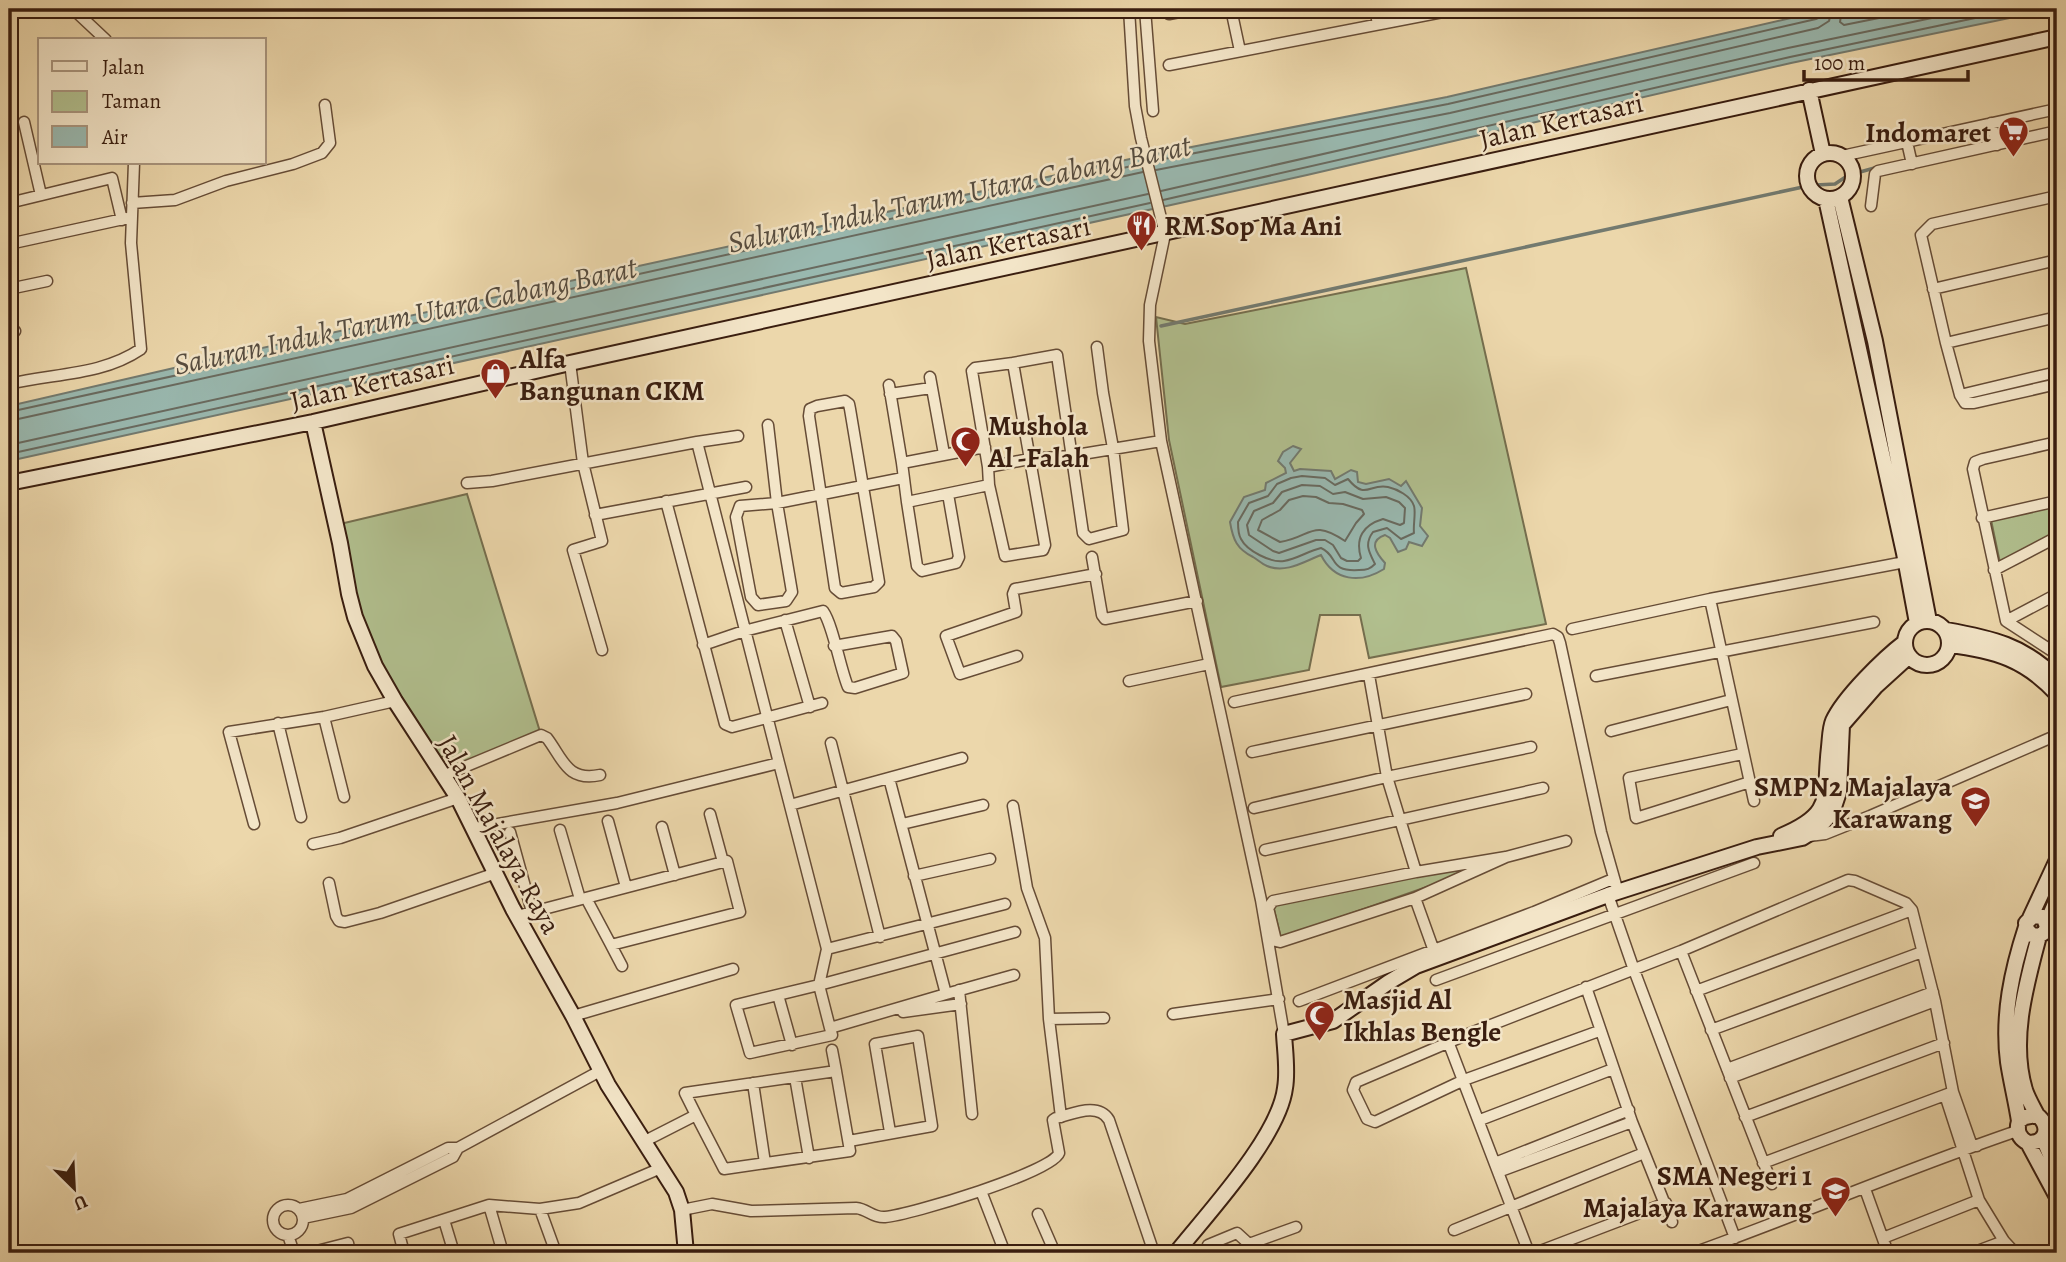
<svg xmlns="http://www.w3.org/2000/svg" width="2066" height="1262" font-family="Alegreya,serif">
<rect width="100%" height="100%" fill="#ecd7ab"/>
<filter id="stains"><feTurbulence type="fractalNoise" baseFrequency=".00286" numOctaves="4"/><feColorMatrix values="0 0 0 0 .2 0 0 0 0 .09 0 0 0 0 .02 0 0 0 .5 -.17"/></filter>
<radialGradient id="worn" r=".72"><stop offset=".6" stop-color="#630" stop-opacity="0"/><stop offset="1" stop-color="#630" stop-opacity=".3"/></radialGradient>
<path fill="#b1bf8e" stroke="#756e4e" stroke-width="2" d="M 1466,268 L 1546,624 L 1369,658 L 1360,615 L 1320,615 L 1309,670 L 1221,687 L 1169,440 L 1156,317 L 1185,324 Z
M 467,494 L 541,735 L 452,768 L 445,755 L 435,761 L 355,617 L 340,524 Z
M 2057,505 L 2057,534 L 2000,563 L 1991,520 Z
M 1477,865 L 1438,883 L 1281,938 L 1273,905 Z"/>
<path fill="#99b8af" stroke="#737a6f" stroke-width="2" d="M 1830,9 L 2053,9 L 1791,63 L 1307,175 L 9,461 L 9,406 L 239,353 L 1130,159 L 1447,97 Z
M 1293,446 L 1301,449 L 1290,463 L 1294,471 L 1300,469 L 1331,471 L 1335,479 L 1351,470 L 1357,472 L 1358,482 L 1366,484 L 1389,479 L 1401,486 L 1406,481 L 1422,508 L 1420,526 L 1428,536 L 1422,546 L 1409,542 L 1406,549 L 1398,552 L 1390,538 L 1385,535 C 1368,541 1376,553 1385,563 L 1384,569 C 1360,584 1334,581 1321,555 C 1305,561 1286,574 1267,566 C 1262,564 1258,560 1253,557 C 1237,549 1233,540 1230,522 L 1244,497 L 1265,490 L 1266,483 L 1286,473 L 1285,468 L 1278,461 L 1283,452 Z"/>
<g fill="none" stroke-linecap="round" stroke-linejoin="round">
<path stroke="#696a5f" stroke-width="2" d="M 1842,9 L 1840,22 L 1844,25 L 1924,9
M 1154,161 L 1448,104 L 1816,19 L 1822,16 L 1823,9
M 1156,170 L 1450,113 L 1818,28 L 1829,21 L 1832,9
M 1161,191 L 1788,48 L 1975,9
M 1163,200 L 1790,57 L 2018,9
M 9,412 L 1141,164
M 9,421 L 1143,172
M 9,445 L 1148,194
M 9,454 L 1150,203
M 1302,476 L 1325,478 L 1335,485 L 1348,479 C 1366,501 1369,483 1388,487 C 1397,489 1411,496 1414,506 C 1416,513 1413,525 1414,533 L 1401,539 L 1387,528 L 1373,532 C 1364,544 1369,552 1375,564 C 1370,569 1367,570 1359,570 C 1328,572 1339,556 1321,548 C 1308,551 1297,559 1284,561 C 1271,563 1247,551 1241,539 C 1238,534 1238,528 1238,522 L 1249,503 L 1268,496 L 1277,484 L 1291,478 Z
M 1302,485 L 1320,486 L 1333,494 L 1345,492 L 1363,499 L 1386,497 L 1399,502 L 1405,508 L 1404,523 L 1400,525 L 1383,519 C 1363,525 1355,538 1361,558 L 1358,561 L 1347,561 L 1341,558 L 1333,545 L 1325,540 L 1316,540 L 1279,553 L 1273,551 L 1249,535 L 1247,525 L 1254,511 L 1273,503 L 1282,492 Z
M 1303,496 L 1316,497 L 1329,503 L 1343,504 L 1362,510 L 1364,514 L 1356,523 L 1345,541 C 1311,518 1312,537 1280,542 L 1258,530 L 1262,520 L 1280,510 L 1289,500 Z"/>
<path stroke="#737a6f" stroke-width="3.5" d="M 1860,172 L 1878,167
M 1816,185 L 1835,184 L 1847,176
M 1161,326 L 1803,187"/>
<defs>
<path id="street" d="M 73,9 L 106,40
M 1129,9 L 1135,106 L 1141,138 L 1165,234 L 1150,305 L 1149,341 L 1161,441 L 1261,900 L 1284,1034
M 1145,9 L 1153,111
M 1231,9 L 1240,51
M 1375,9 L 1378,24
M 1169,14 L 1195,9
M 1169,65 L 1458,9
M 24,122 L 41,195
M 1991,123 L 1997,145
M 1907,142 L 1912,164
M 1842,156 L 2057,109
M 2057,196 L 1932,224 L 1921,235 L 1946,343 L 1960,395 L 1965,403 L 1974,403 L 2057,384
M 9,203 L 112,178 L 122,220
M 132,203 L 175,200 L 226,181 L 293,164 L 322,153 L 330,143 L 325,105
M 1871,206 L 1875,174 L 1878,171 L 2057,131
M 9,244 L 128,218
M 9,289 L 47,281
M 1933,289 L 2057,260
M 9,333 L 15,331
M 1946,343 L 2057,317
M 570,363 L 583,463 L 602,541 L 573,550 L 602,650
M 1013,363 L 975,368 L 972,371 L 988,467 L 1029,459 L 1070,456 L 1161,441
M 930,377 L 944,454
M 9,384 C 54,373 101,376 141,349 L 131,243 L 134,163
M 889,385 L 902,463
M 890,394 L 931,388
M 1960,395 L 2057,372
M 845,401 L 849,404 L 850,409 L 879,582 L 874,587 L 841,593 L 835,588 L 809,416 L 810,409 L 817,406 Z
M 768,425 L 777,503 L 792,592 L 786,601 L 758,605 L 751,597 L 736,517 L 740,506 L 777,503 L 903,478
M 697,442 L 738,436
M 2057,442 L 1983,459 L 1975,462 L 1973,469 L 2006,621 L 2052,651 L 2057,651
M 985,447 L 902,463 L 907,502 L 989,485
M 988,467 L 989,485 L 1005,556 L 1043,550 L 1045,545 L 1013,363 L 1057,355 L 1083,533 L 1089,539 L 1123,530 L 1113,448 L 1103,393 L 1097,347
M 467,483 L 492,481 L 697,442 L 779,763 L 617,803 L 475,828
M 666,501 L 725,724 L 732,727 L 822,703
M 907,502 L 917,566 L 922,571 L 956,563 L 959,557 L 948,494
M 595,515 L 746,487
M 1982,518 L 2057,501
M 1092,557 L 1102,615 L 1105,619 L 1197,601
M 1994,570 L 2057,537
M 785,620 L 810,707
M 2006,621 L 2057,594
M 1572,629 L 1710,599
M 703,645 L 744,631 L 823,611 C 833,625 840,668 848,687 L 855,688 L 903,673 L 896,641 L 892,636 L 834,646
M 1017,656 L 960,674 L 946,636 L 1016,612 L 1013,594 L 1015,589 L 1096,574
M 1369,675 L 1387,777 L 1416,872
M 1596,676 L 1874,622
M 1129,681 L 1209,664
M 1234,702 L 1553,634 L 1558,637 L 1560,643 L 1601,832 L 1618,892
M 278,723 L 301,817
M 1611,731 L 1731,700
M 831,743 L 880,937
M 1252,752 L 1526,694
M 1742,754 L 1629,778 L 1636,818 L 1750,782
M 779,763 L 827,949 L 819,985 L 830,1028 L 946,994
M 445,775 L 541,735 L 547,738 C 563,759 567,782 600,775
M 889,778 L 946,994 L 1014,975
M 344,797 L 324,717 L 395,701
M 1754,801 L 1710,599 L 1905,562
M 790,805 L 962,758
M 1013,806 L 1027,888 L 1045,938 L 1049,1019 L 1061,1117
M 1254,808 L 1387,777 L 1531,747
M 710,814 L 723,862
M 608,821 L 626,887
M 254,824 L 229,732 L 324,717
M 902,824 L 983,805
M 662,827 L 675,875
M 560,830 L 580,899
M 510,832 L 532,912
M 1809,836 L 1825,834 L 1870,816 L 2057,735
M 313,844 L 340,838 L 458,798
M 1265,850 L 1543,788
M 1506,857 L 1415,898 L 1280,942 L 1276,941 L 1268,908 L 1273,901 L 1416,872 L 1506,857 L 1566,841
M 914,876 L 990,859
M 329,883 L 336,916 L 339,921 L 345,922 L 380,913 L 496,873
M 1608,895 L 1634,970 L 1735,1238
M 1415,898 L 1434,951
M 517,916 L 727,861 L 740,912 L 611,945 L 586,898
M 611,945 L 622,966
M 827,949 L 1005,904
M 1681,951 L 1772,1184
M 1436,980 L 1754,863
M 1586,987 L 1632,1122 L 1672,1222
M 959,990 L 972,1114
M 1696,991 L 1912,910
M 778,995 L 792,1045
M 1299,1001 L 1534,912 L 1613,879
M 903,1012 L 961,1004
M 1173,1014 L 1279,999
M 573,1016 L 733,969
M 1049,1019 L 1104,1018
M 830,1028 L 832,1035 L 750,1053 L 736,1005 L 819,985 L 1015,932
M 1711,1030 L 1922,952
M 1599,1031 L 1464,1080 L 1375,1122 L 1367,1119 L 1353,1090 L 1356,1082 L 1473,1032 L 1681,951 L 1848,880 L 1855,881 L 1906,903 L 1912,910 L 1935,1001 L 1953,1092 L 1763,1163
M 1449,1044 L 1529,1253
M 1727,1069 L 1933,992
M 795,1077 L 809,1158
M 1730,1078 L 1935,1001
M 753,1083 L 765,1163
M 1953,1092 L 1972,1146 L 1977,1146
M 1945,1095 L 1979,1200 L 2004,1241 L 2015,1253
M 696,1115 L 724,1169 L 850,1151 L 836,1071
M 1745,1117 L 1944,1043
M 1480,1120 L 1613,1069
M 645,1141 L 696,1115 L 685,1093 L 836,1071 L 832,1050
M 849,1141 L 932,1126 L 918,1036 L 875,1044 L 890,1132
M 1495,1163 L 1629,1110
M 1498,1172 L 1632,1122
M 1865,1189 L 1888,1253
M 981,1191 L 1005,1253
M273 1220a15 15 0 1 1 30 0a15 15 0 1 1-30 0Z
M 489,1205 L 503,1253
M 299,1209 L 347,1199 L 448,1148 L 458,1148 L 600,1071
M 540,1209 L 556,1253
M 682,1210 L 712,1204 L 751,1211 L 856,1208 C 868,1209 872,1218 885,1217 C 910,1215 1053,1172 1059,1153 L 1053,1120 L 1056,1118 C 1073,1114 1098,1102 1109,1120 L 1154,1253
M 1038,1214 L 1055,1253
M 303,1218 L 351,1208 L 453,1157 L 458,1148
M 444,1220 L 454,1253
M 1454,1230 L 1644,1153
M 288,1235 L 294,1253
M 1883,1238 L 1979,1200
M 1208,1245 L 1237,1233 L 1249,1244 L 1296,1227
M 309,1253 L 348,1243 L 350,1253
M 404,1253 L 399,1234 L 489,1205 L 540,1209 L 579,1203 L 661,1168
M 1535,1253 L 1666,1203
M 1693,1253 C 1802,1214 1908,1168 2017,1131
M 1972,1253 L 2004,1241"/>
<path id="secondary" d="M 1809,90 L 1823,154
M1807 176a23 23 0 1 1 46 0a23 23 0 1 1-46 0Z
M 1840,197 L 1875,341 L 1929,621
M 1826,199 L 1904,553 L 1917,623
M 313,422 L 340,543 L 349,594 L 355,617 L 375,666 L 395,701 L 458,798 L 513,909 L 573,1016 L 608,1085 L 676,1192 L 682,1210 L 686,1253
M 9,483 L 313,422 L 570,363 L 2057,37
M1905 643a22 22 0 1 1 44 0a22 22 0 1 1-44 0Z
M 1946,630 C 1991,638 2024,645 2057,679
M 1949,645 C 1995,650 2026,660 2057,694
M 1781,836 C 1836,813 1823,797 1829,747 C 1830,738 1830,728 1833,721 C 1844,697 1884,658 1905,642
M 2030,918 L 2057,860
M 2047,922 L 2057,899
M 2037,1115 C 2033,1107 2028,1099 2025,1090 C 2010,1040 2026,985 2039,936 L 2045,932 L 2047,926 L 2043,917 L 2033,916 L 2026,923 L 2027,930 L 2032,935 L 2039,936
M 2019,1121 L 2025,1117 L 2037,1115 C 2051,1126 2047,1143 2028,1143 C 2019,1138 2016,1131 2019,1121 C 2016,1101 2011,1082 2008,1062 C 2002,1015 2012,970 2026,927
M 2043,1138 L 2057,1171
M 2028,1143 L 2057,1197
M 1176,1253 C 1207,1214 1279,1137 1285,1088 C 1288,1071 1285,1052 1284,1034 L 1333,1021 L 1389,982 L 1416,966 L 1608,895 L 1757,847 L 1802,838 L 1818,828 L 1832,813 L 1839,792 L 1842,725 L 1876,686 L 1909,656"/>
</defs>
<use href="#street" stroke="#664c36" stroke-width="13"/>
<use href="#secondary" stroke="#391d0f" stroke-width="18"/>
<use href="#street" stroke="#f3e5c8" stroke-width="10"/>
<use href="#secondary" stroke="#f3e5c8" stroke-width="14"/>
</g>
<defs>
<symbol id="supermarket-pin" viewBox="-11 -11 22 30"><path d="M0 17L-7.5 6A9.5 9.5 0 1 1 7.5 6Z" fill="#8f2418" stroke="#f3e5c8"/><path d="M-6-5.5h2.5l.6 2H6L4.5 2H-2.5L-4.4-4H-6ZM-1.5 3.2a1.3 1.3 0 1 0 .1 0ZM3 3.2a1.3 1.3 0 1 0 .1 0Z" fill="#fff"/></symbol>
<symbol id="restaurant-pin" viewBox="-11 -11 22 30"><path d="M0 17L-7.5 6A9.5 9.5 0 1 1 7.5 6Z" fill="#8f2418" stroke="#f3e5c8"/><path d="M-5-6h1v4h1v-4h1v4h1v-4h1v5L-1.5 .5V6h-2V.5L-5-1ZM5-6V6H3V1.5H1.5Q1.5-4 5-6Z" fill="#fff"/></symbol>
<symbol id="shop-pin" viewBox="-11 -11 22 30"><path d="M0 17L-7.5 6A9.5 9.5 0 1 1 7.5 6Z" fill="#8f2418" stroke="#f3e5c8"/><path d="M-5-2.5h2.3a2.7 3.5 0 0 1 5.4 0H5L5.5 6h-11ZM-1.5-2.5h3a1.5 2.3 0 0 0-3 0Z" fill="#fff"/></symbol>
<symbol id="mosque-pin" viewBox="-11 -11 22 30"><path d="M0 17L-7.5 6A9.5 9.5 0 1 1 7.5 6Z" fill="#8f2418" stroke="#f3e5c8"/><path d="M3.5-4.9A6 6 0 1 0 3.5 4.9A5 5 0 1 1 3.5-4.9Z" fill="#fff"/></symbol>
<symbol id="school-pin" viewBox="-11 -11 22 30"><path d="M0 17L-7.5 6A9.5 9.5 0 1 1 7.5 6Z" fill="#8f2418" stroke="#f3e5c8"/><path d="M0-5L7-2L0 1L-7-2ZM-4 1L0 2.5L4 1V4Q0 6-4 4Z" fill="#fff"/></symbol>
</defs>
<g fill-rule="evenodd">
<use href="#supermarket-pin" x="1996" y="114" width="35" height="47"/>
<use href="#restaurant-pin" x="1124" y="208" width="35" height="47"/>
<use href="#shop-pin" x="478" y="356" width="35" height="47"/>
<use href="#mosque-pin" x="948" y="424" width="35" height="47"/>
<use href="#school-pin" x="1958" y="784" width="35" height="47"/>
<use href="#mosque-pin" x="1302" y="998" width="35" height="47"/>
<use href="#school-pin" x="1818" y="1174" width="35" height="47"/>
</g>
<g text-anchor="middle" stroke-width="5" stroke-linejoin="round" paint-order="stroke">
<g font-size="28" fill="#391d0f" stroke="#f3e5c8">
<text transform="translate(1561 120) rotate(-13)" y="10">Jalan Kertasari</text>
<text transform="translate(1008 242) rotate(-12)" y="10">Jalan Kertasari</text>
<text transform="translate(372 382) rotate(-13)" y="10">Jalan Kertasari</text>
<text transform="translate(500 834) rotate(61)" y="10">Jalan Majalaya Raya</text>
</g>
<g font-size="28" font-weight="bold" fill="#391d0f" stroke="#f3e5c8" text-anchor="start">
<text x="1991" y="142" text-anchor="end">Indomaret</text>
<text x="1164" y="235">RM Sop Ma Ani</text>
<text x="519" y="368">Alfa<tspan x="519" dy="32">Bangunan CKM</tspan></text>
<text x="988" y="435">Mushola<tspan x="988" dy="32">Al -Falah</tspan></text>
<text x="1952" y="796" text-anchor="end">SMPN2 Majalaya<tspan x="1952" dy="32">Karawang</tspan></text>
<text x="1343" y="1009">Masjid Al<tspan x="1343" dy="32">Ikhlas Bengle</tspan></text>
<text x="1812" y="1185" text-anchor="end">SMA Negeri 1<tspan x="1812" dy="32">Majalaya Karawang</tspan></text>
</g>
<g font-size="30" font-style="italic" fill="#564c3f" stroke="#f3e5c8">
<text transform="translate(959 194) rotate(-12)" y="10">Saluran Induk Tarum Utara Cabang Barat</text>
<text transform="translate(405 316) rotate(-12)" y="10">Saluran Induk Tarum Utara Cabang Barat</text>
</g>
</g>
<rect width="2066" height="1262" fill="none" stroke="#ecd7ab" stroke-width="35"/>
<rect x="10" y="10" width="2045" height="1241" fill="none" stroke="#391d0f" stroke-width="3.5"/>
<rect x="18" y="18" width="2031" height="1227" fill="none" stroke="#391d0f" stroke-width="2"/>
<rect x="38" y="38" width="228" height="126" fill="#f3e5c8" stroke="#a9957e" stroke-width="2"/>
<rect x="52" y="61" width="35" height="10" fill="#f3e5c8" stroke="#a9957e" stroke-width="2"/>
<text x="102" y="74" font-size="21" fill="#391d0f">Jalan</text>
<rect x="52" y="91" width="35" height="21" fill="#b1bf8e" stroke="#a9957e" stroke-width="2"/>
<text x="102" y="108" font-size="21" fill="#391d0f">Taman</text>
<rect x="52" y="126" width="35" height="21" fill="#99b8af" stroke="#a9957e" stroke-width="2"/>
<text x="102" y="144" font-size="21" fill="#391d0f">Air</text>
<g transform="translate(74 1188) rotate(156)" stroke="#f3e5c8" stroke-width="5" paint-order="stroke">
<path d="M0-5L12 26L0 18L-12 26Z" fill="#391d0f"/>
<text y="-10" font-size="19" font-weight="bold" text-anchor="middle" fill="#391d0f">U</text>
</g>
<path d="M1804 70v10h164v-10" fill="none" stroke="#391d0f" stroke-width="3.5"/>
<text x="1814" y="70" font-size="21" fill="#391d0f" stroke="#f3e5c8" stroke-width="5" paint-order="stroke">100 m</text>
<rect width="100%" height="100%" filter="url(#stains)"/>
<rect width="100%" height="100%" fill="url(#worn)"/>
</svg>
